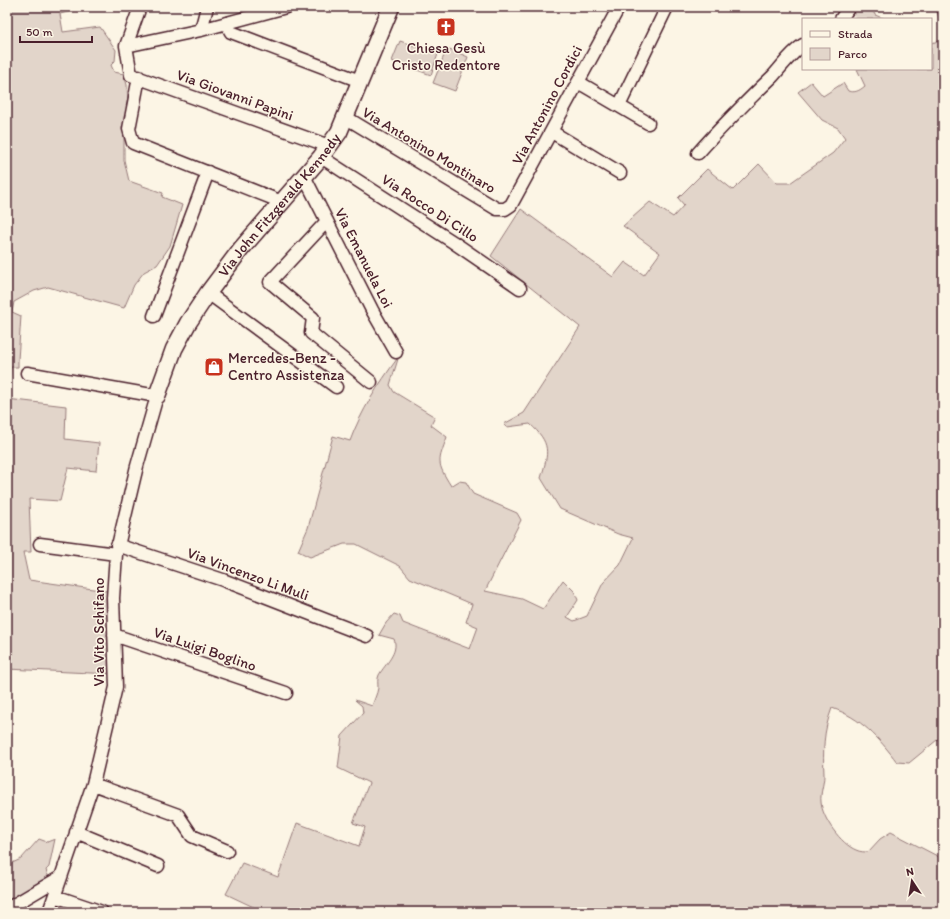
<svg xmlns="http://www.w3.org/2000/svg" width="950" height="919" font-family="Itim,sans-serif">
<rect width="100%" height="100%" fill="#fcf5e5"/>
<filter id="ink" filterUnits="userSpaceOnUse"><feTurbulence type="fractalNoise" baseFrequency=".025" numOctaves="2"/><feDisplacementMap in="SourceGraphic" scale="8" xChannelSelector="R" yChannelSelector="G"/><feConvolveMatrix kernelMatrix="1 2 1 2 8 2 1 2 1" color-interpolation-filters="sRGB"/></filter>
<g filter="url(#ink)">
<path fill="#e2d5ca" stroke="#967a7a" d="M 7,7 L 87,7 L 60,14 L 63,32 L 100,27 L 116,50 L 115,61 L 111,65 L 114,72 L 124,74 L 127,85 L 128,105 L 124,121 L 124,160 L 129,181 L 163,193 L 162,197 L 182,205 L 170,246 L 157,265 L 144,272 L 134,285 L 124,308 L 48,287 L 34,291 L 14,302 L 12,312 L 21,316 L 18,360 L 18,367 L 11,367 L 7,395 Z
M 856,7 L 871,7 L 875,15 L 885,19 L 856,19 L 854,10 Z
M 936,7 L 943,7 L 943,32 L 936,8 Z
M 943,40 L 943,735 L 909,763 L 897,762 C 879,738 861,718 832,708 C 823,732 823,750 824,775 C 824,784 820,793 821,802 C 822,818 841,844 856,850 C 860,852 865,852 868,852 L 880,839 L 891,832 L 943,859 L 943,912 L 264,912 L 226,894 L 242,863 L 278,877 L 297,823 L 359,846 L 365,827 L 353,823 L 369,783 L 338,768 L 342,736 L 363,713 L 362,706 L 355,700 L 372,706 C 374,700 377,694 378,688 C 378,684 377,679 379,675 C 385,664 399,653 394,639 L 379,635 L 386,623 L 394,614 L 400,616 L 403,623 L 470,649 L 478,627 L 466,622 L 472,604 L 410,578 L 400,566 L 356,544 L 344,544 L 310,557 L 298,551 L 308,528 L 333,436 L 350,441 C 361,411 378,385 397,359 L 398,359 L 390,385 L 394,392 L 435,417 L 431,425 L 447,437 C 438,462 436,462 451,486 L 459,481 L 466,482 L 473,494 L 517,513 L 521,520 L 485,591 L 522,599 L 543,609 L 563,580 L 574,591 L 578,600 L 567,617 L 574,621 L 587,616 L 603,583 L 620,565 L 633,538 L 618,534 L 560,509 L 541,478 C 549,452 551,443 530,424 L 507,427 L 504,424 L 524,413 L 580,327 L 491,256 L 521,209 L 613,277 L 625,262 L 644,275 L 660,253 L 623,226 L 650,202 L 673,217 L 684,205 L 678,198 L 707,169 L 733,190 L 759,164 L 777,183 L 790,183 L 797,178 L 833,153 L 845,138 L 838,128 L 822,120 L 798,92 L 811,82 L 823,96 L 843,83 L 848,91 C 855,93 859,91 865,86 L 857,69 L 931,69 L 931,43 Z
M 400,41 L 438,54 L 431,75 L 392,61 Z
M 447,48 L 468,57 L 455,91 L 433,83 Z
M 7,399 L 66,406 L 65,439 L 99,443 L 96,471 L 68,468 L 60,501 L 29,499 L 31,552 L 23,552 L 29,580 L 107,591 L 112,674 L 7,669 Z
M 39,839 L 47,842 L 55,839 L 49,867 L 46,870 L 49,878 L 7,904 L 7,863 L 10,864 L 21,859 Z"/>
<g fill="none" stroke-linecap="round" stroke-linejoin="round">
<defs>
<path id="street" d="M 841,19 L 849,7
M 226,23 L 231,32 L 360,81
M 201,30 L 207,7
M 126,46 L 131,75 L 329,146
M 126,46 L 201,30 L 286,7
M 126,46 L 140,7
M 139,77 L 129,129 L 133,143 L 282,202
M 578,82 L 648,123
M 619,106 L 667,7
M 345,117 L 497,209 L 505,209 L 511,205 L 619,7
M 552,132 L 620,173
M 698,153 C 722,126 747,101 773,76 C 783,65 790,54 803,45
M 321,157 L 453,242 L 520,288
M 304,176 L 372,310 L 396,352
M 327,221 L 270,282 L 313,318 L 311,333 L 371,382
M 208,293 L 336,387
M 154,316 L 208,172
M 27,373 L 157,396 L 137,466 L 116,554 L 113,598 L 116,687 L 93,784 L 49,912
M 40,544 L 116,554
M 117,545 L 223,580 L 367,636
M 114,635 L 286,693
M 93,784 L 178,815 L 192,836 L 227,851
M 76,832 L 158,866
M 55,896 L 102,912
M 7,909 L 61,877"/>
<g id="secondary">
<path id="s1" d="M 157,396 L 174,349 L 188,323 L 208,293 L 241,249 L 321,157 L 339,132 L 391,7"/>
</g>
</defs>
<use href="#street" stroke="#4a1f2b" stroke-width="15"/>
<use href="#secondary" stroke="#4a1f2b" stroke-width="19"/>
<use href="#street" stroke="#fcf5e5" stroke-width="12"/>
<use href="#secondary" stroke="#fcf5e5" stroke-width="16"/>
</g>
</g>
<defs>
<symbol id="church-square" viewBox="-11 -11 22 22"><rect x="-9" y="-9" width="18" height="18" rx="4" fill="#c8321e" stroke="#fcf5e5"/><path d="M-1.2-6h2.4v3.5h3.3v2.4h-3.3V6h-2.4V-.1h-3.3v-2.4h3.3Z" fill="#fff"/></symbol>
<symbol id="shop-square" viewBox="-11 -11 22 22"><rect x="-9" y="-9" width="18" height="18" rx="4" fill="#c8321e" stroke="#fcf5e5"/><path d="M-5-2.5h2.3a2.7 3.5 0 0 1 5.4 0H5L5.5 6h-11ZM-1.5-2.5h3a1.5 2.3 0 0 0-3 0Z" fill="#fff"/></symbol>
</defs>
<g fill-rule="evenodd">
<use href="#church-square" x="435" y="16" width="22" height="22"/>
<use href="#shop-square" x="203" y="356" width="22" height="22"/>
</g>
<g text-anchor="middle" stroke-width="3" stroke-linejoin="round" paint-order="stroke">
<g font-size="15" fill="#4a1f2b" stroke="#fcf5e5">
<text x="446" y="53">Chiesa Gesù<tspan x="446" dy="17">Cristo Redentore</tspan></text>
<text x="228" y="363" text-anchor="start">Mercedes-Benz -<tspan x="228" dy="17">Centro Assistenza</tspan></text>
</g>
<g font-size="15" fill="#4a1f2b" stroke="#fcf5e5">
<text transform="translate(235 95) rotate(20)" y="5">Via Giovanni Papini</text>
<text transform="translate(547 105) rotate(-62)" y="5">Via Antonino Cordici</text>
<text transform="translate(429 150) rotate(31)" y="5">Via Antonino Montinaro</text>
<text dy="5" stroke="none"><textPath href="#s1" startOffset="229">Via John Fitzgerald Kennedy</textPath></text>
<text transform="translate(430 208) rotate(33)" y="5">Via Rocco Di Cillo</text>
<text transform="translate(364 258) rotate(63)" y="5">Via Emanuela Loi</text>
<text transform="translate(248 574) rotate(20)" y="5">Via Vincenzo Li Muli</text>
<text transform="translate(99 632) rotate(-90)" y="5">Via Vito Schifano</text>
<text transform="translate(205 649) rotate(19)" y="5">Via Luigi Boglino</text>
</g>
</g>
<rect width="950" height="919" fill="none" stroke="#fcf5e5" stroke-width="24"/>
<rect x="12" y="12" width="926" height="895" fill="none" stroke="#4a1f2b" stroke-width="1.5" filter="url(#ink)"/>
<rect x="802" y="18" width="130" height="52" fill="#fcf5e5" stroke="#b59f9b"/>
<rect x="810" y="31" width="20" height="6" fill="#fcf5e5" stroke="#b59f9b"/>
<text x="838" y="38" font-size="12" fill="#4a1f2b">Strada</text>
<rect x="810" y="48" width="20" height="12" fill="#e2d5ca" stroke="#b59f9b"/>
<text x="838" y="58" font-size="12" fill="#4a1f2b">Parco</text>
<g transform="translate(912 881) rotate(348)" stroke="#fcf5e5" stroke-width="3" paint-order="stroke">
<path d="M0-3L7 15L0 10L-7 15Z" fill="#4a1f2b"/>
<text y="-6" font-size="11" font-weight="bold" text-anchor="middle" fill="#4a1f2b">N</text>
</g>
<path d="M20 36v6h72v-6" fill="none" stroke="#4a1f2b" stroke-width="2"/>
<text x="26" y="36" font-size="12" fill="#4a1f2b" stroke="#fcf5e5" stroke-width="3" paint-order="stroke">50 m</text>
</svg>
